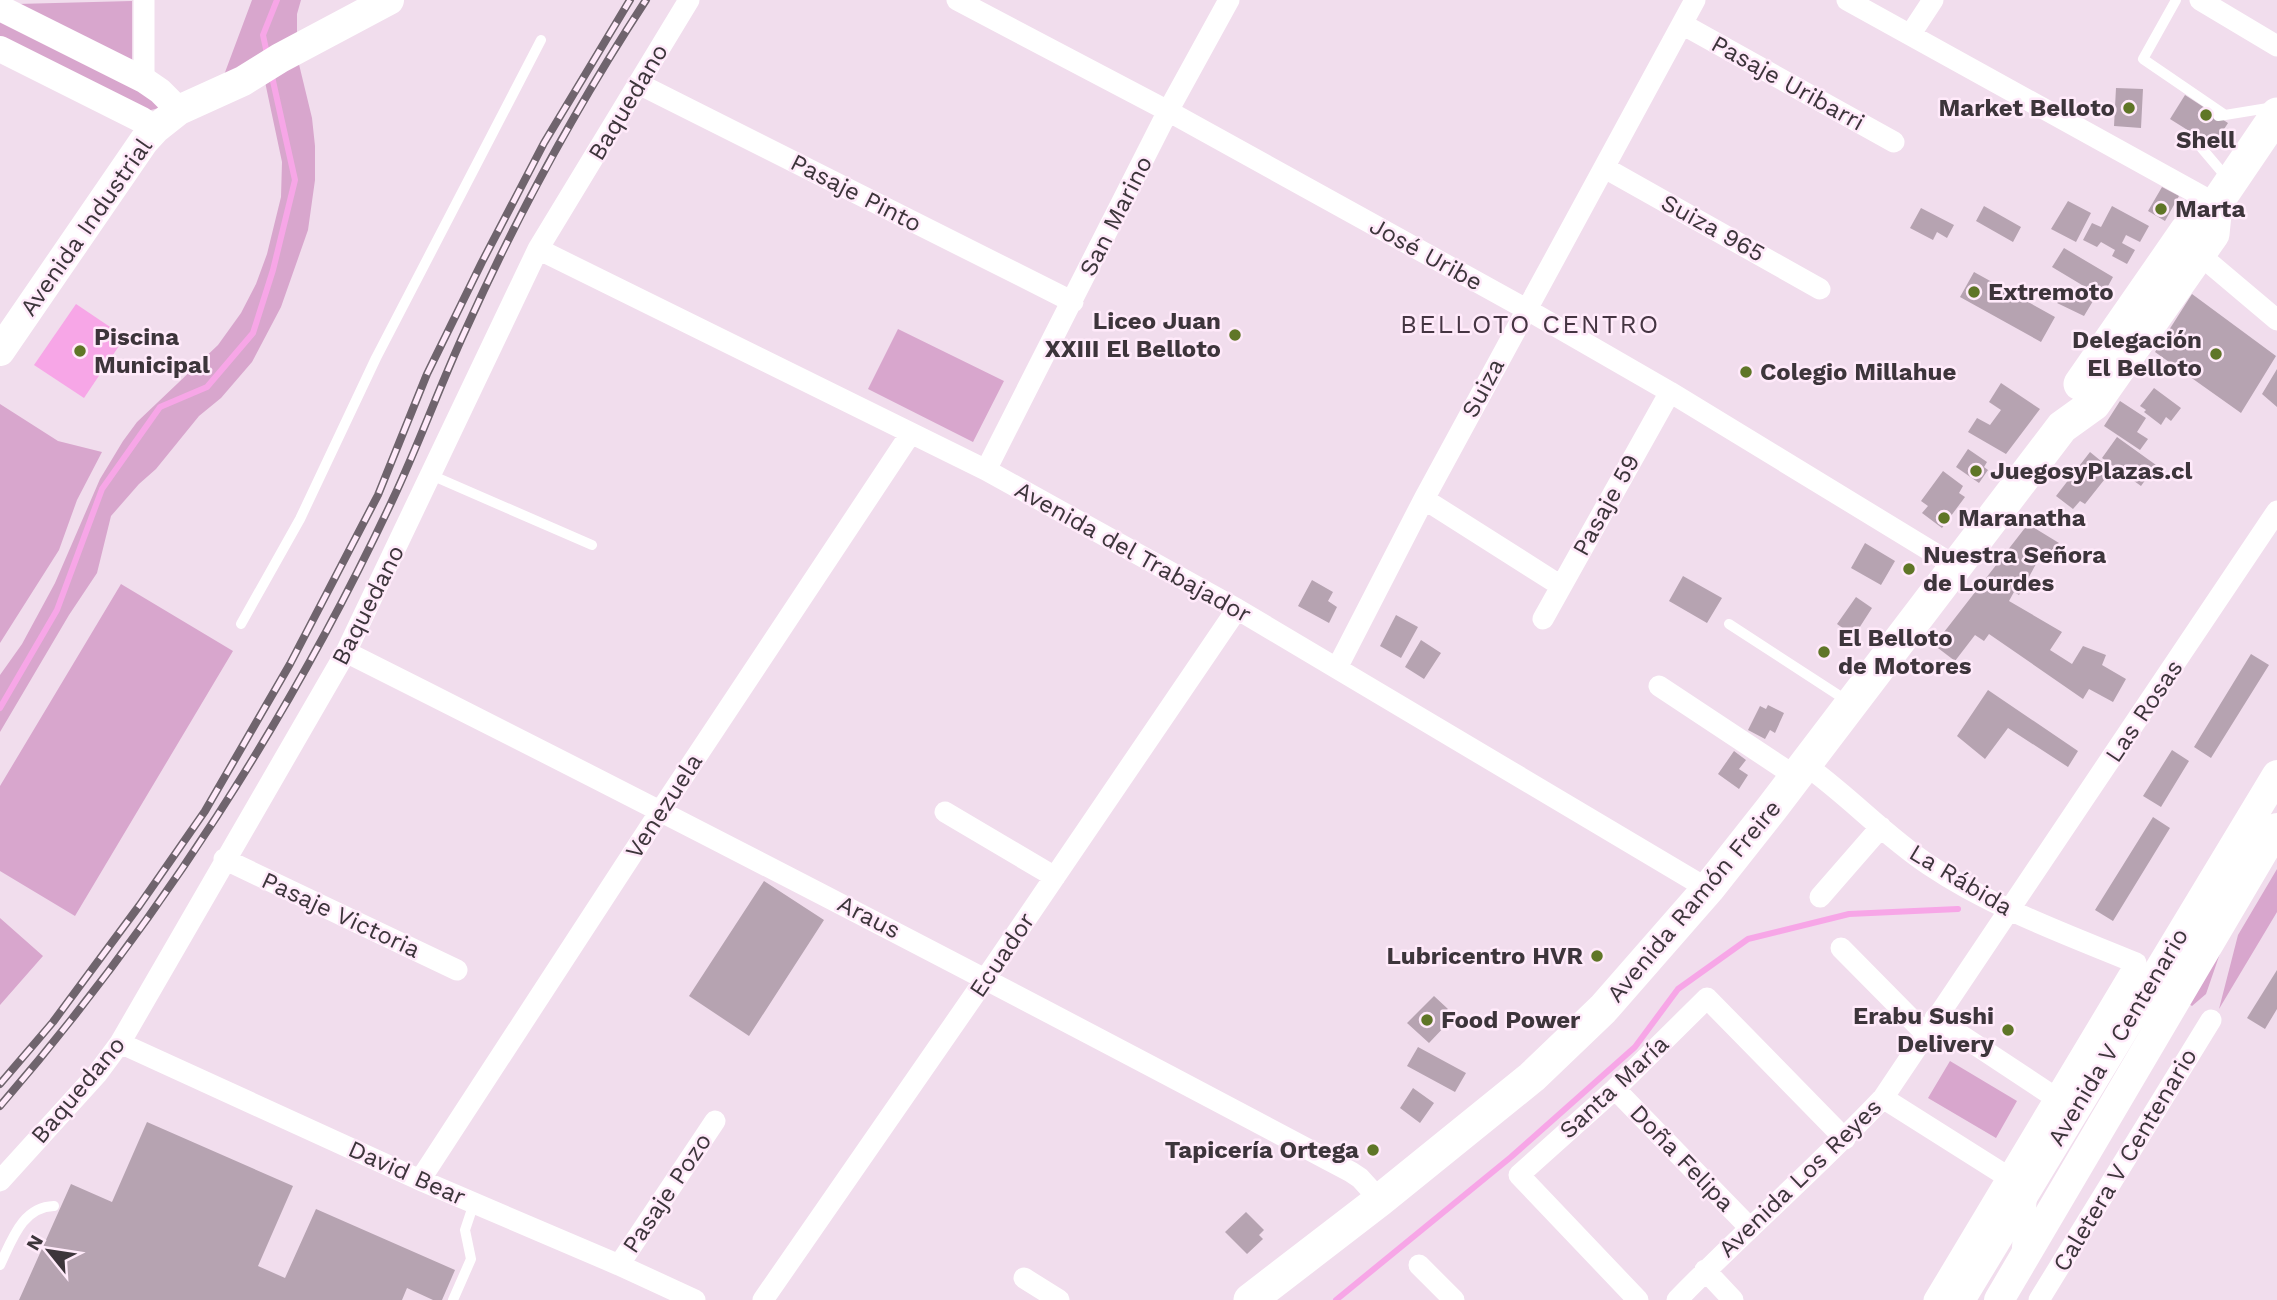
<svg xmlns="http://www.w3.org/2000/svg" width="2277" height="1300" font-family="'Work Sans',sans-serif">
<rect width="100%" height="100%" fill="#f1dded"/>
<path fill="#d8a6cd" d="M 252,0 L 301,0 L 297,14 L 297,56 L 312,118 L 315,146 L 315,180 L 308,230 L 281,307 L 252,362 L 221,398 L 199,416 L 156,469 L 139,484 L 111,516 L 97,573 L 69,615 L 0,732 L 0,675 L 22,644 L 55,583 L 100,479 L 123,441 L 137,422 L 218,345 L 241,313 L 256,284 L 267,254 L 281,197 L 282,162 L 261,63 L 224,75 Z
M 132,1 L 132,62 L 17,4 Z
M 0,19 L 153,96 L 159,108 L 143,112 L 0,40 Z
M 898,329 L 1004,381 L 973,442 L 868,389 Z
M 0,404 L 58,441 L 102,452 L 77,500 L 59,550 L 0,643 Z
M 121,584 L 233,651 L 75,916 L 0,871 L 0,786 Z
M 2277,869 L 2277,912 L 2219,1009 L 2238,935 Z
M 0,918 L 43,956 L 0,1005 Z
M 2226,936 L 2206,994 L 2192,1006 L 2186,1002 Z
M 1950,1061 L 2017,1101 L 1996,1138 L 1928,1098 Z"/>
<path fill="#f7a6e7" d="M 76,304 L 125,337 L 84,398 L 34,365 Z"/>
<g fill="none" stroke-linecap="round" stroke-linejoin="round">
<path stroke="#f7a6e7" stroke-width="6" d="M 267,54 L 263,35 L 277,0
M 0,708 L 57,610 L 102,489 L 160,407 L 207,387 L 253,333 L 273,270 L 295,180 L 271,72
M 1336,1300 L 1511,1157 L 1635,1047 L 1678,989 L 1748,939 L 1849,914 L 1958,909"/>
</g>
<path fill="#b6a3b1" d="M 2116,88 L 2143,89 L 2141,128 L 2114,126 Z
M 2185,95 L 2228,123 L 2213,146 L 2170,119 Z
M 2162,187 L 2179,196 L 2165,221 L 2148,211 Z
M 2068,201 L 2091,213 L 2076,242 L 2051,229 Z
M 1984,206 L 2021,227 L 2013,242 L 1976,221 Z
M 2112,206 L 2149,226 L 2140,242 L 2126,235 L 2122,243 L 2135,250 L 2127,264 L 2112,256 L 2115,250 L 2101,242 L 2097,247 L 2083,240 L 2092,223 L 2101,227 Z
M 1921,208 L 1954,225 L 1947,238 L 1937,232 L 1933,240 L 1910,228 Z
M 2064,248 L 2113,277 L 2102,297 L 2052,267 Z
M 1974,272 L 2055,317 L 2041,342 L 1960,297 Z
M 2067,286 L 2093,301 L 2084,316 L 2057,303 Z
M 2192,294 L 2276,356 L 2241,413 L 2155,352 Z
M 2277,369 L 2277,407 L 2262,394 Z
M 2001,383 L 2040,409 L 2006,454 L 1968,432 L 1977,418 L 1990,425 L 2001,410 L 1989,402 Z
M 2154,388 L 2181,408 L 2171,421 L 2166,417 L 2161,425 L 2144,412 L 2146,410 L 2140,406 Z
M 2120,401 L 2146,418 L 2137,432 L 2148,439 L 2140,450 L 2104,426 Z
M 2117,437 L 2156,465 L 2141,486 L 2102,458 Z
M 1968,449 L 1987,462 L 1984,467 L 1988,470 L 1979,483 L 1956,467 Z
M 2090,452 L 2112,470 L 2085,504 L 2080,501 L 2073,509 L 2056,496 Z
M 1943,471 L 1963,486 L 1959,493 L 1965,497 L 1942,528 L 1922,513 L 1928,506 L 1921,501 Z
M 2028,524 L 2059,543 L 2048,560 L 2041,555 L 2019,595 L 2014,592 L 2009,601 L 2062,632 L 2050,650 L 2072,664 L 2083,646 L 2106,655 L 2102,665 L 2126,679 L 2113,702 L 2089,689 L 2083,699 L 1989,634 L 1984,641 L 1975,635 L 1955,661 L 1934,645 Z
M 1865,543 L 1895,561 L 1881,585 L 1851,568 Z
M 1683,576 L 1722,598 L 1707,623 L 1669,601 Z
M 1312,580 L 1333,592 L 1328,601 L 1337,607 L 1329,623 L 1298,606 Z
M 1856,597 L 1872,608 L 1854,636 L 1837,624 Z
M 1396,615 L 1418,627 L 1401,658 L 1380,646 Z
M 1421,640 L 1441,653 L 1424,679 L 1405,667 Z
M 2251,654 L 2269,665 L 2211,758 L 2194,747 Z
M 1988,690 L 2078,751 L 2068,767 L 2008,728 L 1985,759 L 1957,736 Z
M 1768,705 L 1784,713 L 1775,733 L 1770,730 L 1765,739 L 1748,730 L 1760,706 L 1766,709 Z
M 2172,750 L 2189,761 L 2161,807 L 2143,796 Z
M 1734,751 L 1746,760 L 1739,769 L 1748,775 L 1739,789 L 1718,774 Z
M 2153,817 L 2170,828 L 2113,921 L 2095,910 Z
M 764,881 L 824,920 L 749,1036 L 689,996 Z
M 2277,970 L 2277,1009 L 2265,1029 L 2247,1018 Z
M 1434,996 L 1448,1009 L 1440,1017 L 1447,1024 L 1429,1043 L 1407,1023 Z
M 1418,1047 L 1466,1073 L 1455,1092 L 1407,1066 Z
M 1413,1088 L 1434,1103 L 1420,1123 L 1400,1108 Z
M 147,1122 L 293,1186 L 258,1266 L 285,1278 L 316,1209 L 455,1270 L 442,1300 L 433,1300 L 407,1288 L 402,1300 L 19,1300 L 71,1184 L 112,1202 Z
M 1246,1212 L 1264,1230 L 1259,1235 L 1263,1239 L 1247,1254 L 1225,1232 Z"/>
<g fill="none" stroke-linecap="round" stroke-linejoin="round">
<path stroke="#fff" stroke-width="10" d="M 2176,0 L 2143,59 L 2225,115 L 2218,116
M 2225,115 L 2274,107
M 2202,139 L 2199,145 L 2227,178
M 431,475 L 592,545
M 241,624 L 300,519 L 376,358 L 541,40
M 1729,624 L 1849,702
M 0,1265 C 12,1240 22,1207 54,1206
M 453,1300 L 471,1259 L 465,1230 L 474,1203"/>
<path stroke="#fff" stroke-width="21" d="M 144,0 L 144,80
M 957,0 L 1168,111 L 1526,309 L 1670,392 L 1957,567
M 1847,0 L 2216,204
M 2200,0 L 2277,46
M 1682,24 L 1894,142
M 1910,35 L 1933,0
M 639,84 L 1073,302
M 1605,168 L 1820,289
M 538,249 L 986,470 L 1237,609 L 1708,889
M 2200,255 L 2277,320
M 986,470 L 1168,111 L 1229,0
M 1424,499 L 1561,586
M 1543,619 L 1670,392
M 346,652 C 683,821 1018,995 1351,1172 L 1360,1178 L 1380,1200
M 1337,668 L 1424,499 L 1695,0
M 1659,686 L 1795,776
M 1804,764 C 1848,795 1885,836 1929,865 C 1993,908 2066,934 2136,963 L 1934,1300
M 945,812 L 1055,877
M 224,859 L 457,970
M 1820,897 L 1881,827
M 1841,948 L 1925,1033
M 1935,1018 L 2056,1098
M 120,1043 L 420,1180 L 619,1265 L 695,1300
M 1615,1089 L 1749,1227
M 1883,1098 L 2027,1189 L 2022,1254
M 420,1180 L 661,810 L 911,433
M 0,1181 L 97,1074 L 120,1043 L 346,652 L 538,249 L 689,0
M 619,1265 L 715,1121
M 1419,1265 L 1454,1300
M 1705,1270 L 1733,1300
M 1024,1278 L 1059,1300
M 763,1300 L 986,978 L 1237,609
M 1638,1300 L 1519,1175 L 1615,1089 L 1707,998 L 1845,1139
M 1677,1300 C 1744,1231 1817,1168 1883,1098 L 2277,511
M 2039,1300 L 2211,1020"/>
<path stroke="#fff" stroke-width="26" d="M 0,8 L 144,80 L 160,91 L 179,110
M 0,49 L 142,120 L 155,129"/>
<path stroke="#fff" stroke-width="30" d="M 0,351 L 144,141 L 155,129 L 179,110 L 243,81 L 280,58 L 389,0
M 1960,1300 L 2277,775
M 1999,1300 L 2277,828"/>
<path stroke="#fff" stroke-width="33" d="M 2080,384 L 2186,231 L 2216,204 L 2277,114
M 1250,1300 L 1380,1200 L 1532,1077 L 1603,1009 L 1708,889 L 1772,808 L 2062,427 L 2094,404 L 2213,234 L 2216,204"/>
<defs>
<path id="rail" d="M 0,1084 L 53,1022 L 139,906 L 205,811 L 290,664 L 378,495 L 427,374 L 482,262 L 544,143 L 630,0
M 0,1106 C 157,924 290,718 392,501 C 419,444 440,385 466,329 C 516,218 580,101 646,0"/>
</defs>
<use href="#rail" stroke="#6f646d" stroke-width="8"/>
<use href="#rail" stroke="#ffeafa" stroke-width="5" stroke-dasharray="16" stroke-linecap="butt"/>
</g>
<g fill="#5f7627" stroke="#ffeafa" stroke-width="2.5">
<circle cx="2129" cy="108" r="7"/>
<circle cx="2206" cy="115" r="7"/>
<circle cx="2161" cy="209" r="7"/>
<circle cx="1974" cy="292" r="7"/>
<circle cx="1235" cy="335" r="7"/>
<circle cx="80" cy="351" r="7"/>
<circle cx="2216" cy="354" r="7"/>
<circle cx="1746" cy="372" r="7"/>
<circle cx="1976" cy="471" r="7"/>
<circle cx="1944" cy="518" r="7"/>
<circle cx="1909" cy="569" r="7"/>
<circle cx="1824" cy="652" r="7"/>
<circle cx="1597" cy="956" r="7"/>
<circle cx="1427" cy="1020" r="7"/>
<circle cx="2008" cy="1030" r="7"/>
<circle cx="1373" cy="1150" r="7"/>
</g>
<g text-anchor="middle" stroke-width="5" stroke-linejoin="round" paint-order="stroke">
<g font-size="24" fill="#3d353b" stroke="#ffeafa">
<text transform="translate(1788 83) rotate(29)" y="8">Pasaje Uribarri</text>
<text transform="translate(628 102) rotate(-59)" y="8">Baquedano</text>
<text transform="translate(856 193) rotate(27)" y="8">Pasaje Pinto</text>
<text transform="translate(1116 216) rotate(-63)" y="8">San Marino</text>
<text transform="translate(86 227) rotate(-55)" y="8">Avenida Industrial</text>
<text transform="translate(1713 228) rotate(29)" y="8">Suiza 965</text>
<text transform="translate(1426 254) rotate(29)" y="8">José Uribe</text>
<text transform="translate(1483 388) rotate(-62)" y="8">Suiza</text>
<text transform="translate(1606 505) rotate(-61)" y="8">Pasaje 59</text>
<text transform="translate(1133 552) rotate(29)" y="8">Avenida del Trabajador</text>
<text transform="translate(368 605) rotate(-63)" y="8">Baquedano</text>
<text transform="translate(2144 711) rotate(-56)" y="8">Las Rosas</text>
<text transform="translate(664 806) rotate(-57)" y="8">Venezuela</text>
<text transform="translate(1961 880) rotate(31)" y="8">La Rábida</text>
<text transform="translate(1694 901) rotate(-50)" y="8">Avenida Ramón Freire</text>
<text transform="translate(341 915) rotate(25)" y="8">Pasaje Victoria</text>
<text transform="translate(869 917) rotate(27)" y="8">Araus</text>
<text transform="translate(1002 955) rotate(-56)" y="8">Ecuador</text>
<text transform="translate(2118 1037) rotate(-59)" y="8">Avenida V Centenario</text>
<text transform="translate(1614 1087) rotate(-43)" y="8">Santa María</text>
<text transform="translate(78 1090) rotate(-50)" y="8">Baquedano</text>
<text transform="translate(1682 1158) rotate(46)" y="8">Doña Felipa</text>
<text transform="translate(2125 1160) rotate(-59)" y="8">Caletera V Centenario</text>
<text transform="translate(407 1173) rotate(24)" y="8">David Bear</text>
<text transform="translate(1800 1178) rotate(-44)" y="8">Avenida Los Reyes</text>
<text transform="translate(667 1193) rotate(-56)" y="8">Pasaje Pozo</text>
</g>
<g font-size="24" font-weight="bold" fill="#3d353b" stroke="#ffeafa" text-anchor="start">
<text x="2115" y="116" text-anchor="end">Market Belloto</text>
<text x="2206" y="148" text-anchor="middle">Shell</text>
<text x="2175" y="217">Marta</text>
<text x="1988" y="300">Extremoto</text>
<text x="1221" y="329" text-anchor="end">Liceo Juan<tspan x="1221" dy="28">XXIII El Belloto</tspan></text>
<text x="94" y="345">Piscina<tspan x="94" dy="28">Municipal</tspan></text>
<text x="2202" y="348" text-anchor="end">Delegación<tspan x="2202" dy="28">El Belloto</tspan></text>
<text x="1760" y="380">Colegio Millahue</text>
<text x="1990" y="479">JuegosyPlazas.cl</text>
<text x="1958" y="526">Maranatha</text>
<text x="1923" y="563">Nuestra Señora<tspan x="1923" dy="28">de Lourdes</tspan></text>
<text x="1838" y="646">El Belloto<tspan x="1838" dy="28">de Motores</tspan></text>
<text x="1583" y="964" text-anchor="end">Lubricentro HVR</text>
<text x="1994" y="1024" text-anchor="end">Erabu Sushi<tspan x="1994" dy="28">Delivery</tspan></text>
<text x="1441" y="1028">Food Power</text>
<text x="1359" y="1158" text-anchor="end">Tapicería Ortega</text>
</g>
<g font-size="26" letter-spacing="2" fill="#453542" stroke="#ffeafa">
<text x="1530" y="333">BELLOTO CENTRO</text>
</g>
</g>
<g transform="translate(49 1251) rotate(300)" stroke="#ffeafa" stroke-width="5" paint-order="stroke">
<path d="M0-5L12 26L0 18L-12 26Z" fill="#3d353b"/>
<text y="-10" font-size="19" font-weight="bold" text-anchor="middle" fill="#3d353b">N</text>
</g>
</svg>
